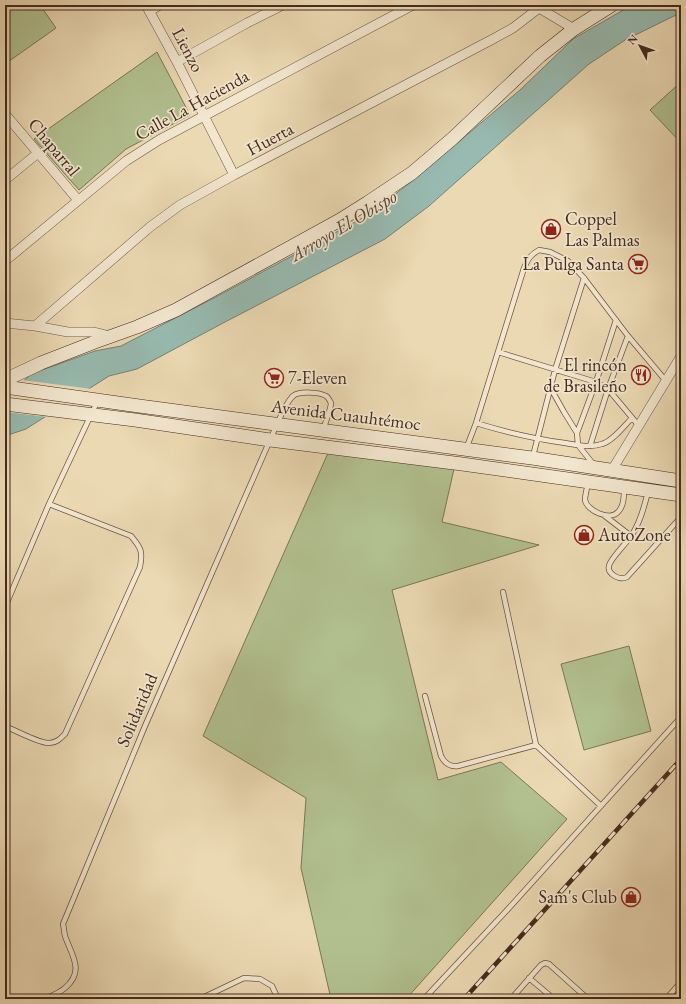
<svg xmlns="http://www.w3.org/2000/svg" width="686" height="1004" font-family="'EB Garamond',serif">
<rect width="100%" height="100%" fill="#ebd9b3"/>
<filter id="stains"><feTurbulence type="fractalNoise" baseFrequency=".005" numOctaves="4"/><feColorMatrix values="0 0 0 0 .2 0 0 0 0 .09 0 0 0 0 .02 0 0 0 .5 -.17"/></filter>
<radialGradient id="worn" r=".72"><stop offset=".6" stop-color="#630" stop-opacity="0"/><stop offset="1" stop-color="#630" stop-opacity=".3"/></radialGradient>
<path fill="#b2c090" stroke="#7c7657" d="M 5,5 L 40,5 L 56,28 L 5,64 Z
M 157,52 L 190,115 L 126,149 L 79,190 L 34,139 Z
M 681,82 L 681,143 L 650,110 Z
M 328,453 L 454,469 L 442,522 L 539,545 L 392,590 L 438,780 L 501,762 L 567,819 L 406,999 L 331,999 L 301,868 L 306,798 L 203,736 Z
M 629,646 L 651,731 L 584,750 L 561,664 Z"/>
<path fill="#98bab0" stroke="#778176" d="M 632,5 L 681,5 L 681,14 L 674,16 L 625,40 L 589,64 L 429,206 L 385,239 L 225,322 L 137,369 L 109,376 L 26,429 L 5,436 L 5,395 L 15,389 L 31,374 L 95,351 L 121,346 L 214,298 L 368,215 L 411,182 L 520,90 L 573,39 Z"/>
<path fill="#ebd9b3" d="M 22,380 L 92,389 L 48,417 L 5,412 L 5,393 Z"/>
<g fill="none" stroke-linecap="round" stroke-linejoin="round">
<defs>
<path id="lane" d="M 498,352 L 596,382 L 608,389 L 639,426
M 550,387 L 564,412 L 577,433
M 476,423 C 505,432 535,439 565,443 C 577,445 590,448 602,444 C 613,441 624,426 632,418
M 590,446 L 608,389 L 628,336
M 466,449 L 476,423 L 524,268 C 528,259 530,255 539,250 L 550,252 L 568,261 L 584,278 L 628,336 L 666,381
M 533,456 L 555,370 L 584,278
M 594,465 L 578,445 L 577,433 L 596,382 L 616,320
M 588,484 C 587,488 585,495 585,500 C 587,511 610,521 618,512 C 624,506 624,496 624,488
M 648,492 C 644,507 640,523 631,536 C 626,544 610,559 609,566 C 607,574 620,581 627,577 L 681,517
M 605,516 L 631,536
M 503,592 L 536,745 L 601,806
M 5,607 L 49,504 L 97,402
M 425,696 L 441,756 C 445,764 450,767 458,766 L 536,745
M 5,726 C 14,730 41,744 49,743 C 56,743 60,739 65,734 L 140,567 C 143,551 141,548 131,536 L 49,504
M 529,978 L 554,999
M 45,999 C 51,996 59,993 65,988 C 85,971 72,956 65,936 C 64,932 64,928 63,924 L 145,726 L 270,440 C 275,429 285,403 293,396 C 299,391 319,392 326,396 C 328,397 330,401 331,403 C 331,408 325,424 323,430
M 200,999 L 244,978 L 260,979 L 272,986 L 278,999
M 424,999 L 509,908 L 681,717
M 511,999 L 541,965 L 545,963 L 549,964 L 588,999
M 666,999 L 681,982"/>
<path id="street" d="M 146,5 L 177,62 L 234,175
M 538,5 L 539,8 L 574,29
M 149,11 L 160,5
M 177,62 L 247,23 L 283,5
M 5,114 L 78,200
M 5,180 L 38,153
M 5,261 L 126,161 L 159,140 L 204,116 L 413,5
M 5,323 L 35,326 L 68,332 L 94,332 L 110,336
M 35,326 L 150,227 L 180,205 L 234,175 L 493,39 L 513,28 L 539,8
M 612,470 L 681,356"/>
<path id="secondary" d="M 5,380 L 41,363 L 95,342 L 137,327 L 176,310 L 340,220 L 367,203 L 412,173 L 452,139 L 540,56 L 574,29 L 612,5
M 5,387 L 139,406 L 532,458 L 681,481
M 5,404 L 135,420 L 270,440 L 462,464 L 681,495"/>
</defs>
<use href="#lane" stroke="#6e5643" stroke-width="6"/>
<use href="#street" stroke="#6e5643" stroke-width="10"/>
<use href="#secondary" stroke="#452b1e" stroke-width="14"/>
<use href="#lane" stroke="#f2e6ce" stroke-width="4.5"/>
<use href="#street" stroke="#f2e6ce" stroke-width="9"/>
<use href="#secondary" stroke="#f2e6ce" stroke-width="13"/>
<defs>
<path id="rail" d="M 464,999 L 681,759"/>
</defs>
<use href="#rail" stroke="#452b1e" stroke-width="4.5"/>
<use href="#rail" stroke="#f2e6ce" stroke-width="3" stroke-dasharray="9" stroke-linecap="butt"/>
</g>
<defs>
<symbol id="shop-ring" viewBox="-11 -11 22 22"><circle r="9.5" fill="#f2e6ce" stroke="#8f2418" stroke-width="1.5"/><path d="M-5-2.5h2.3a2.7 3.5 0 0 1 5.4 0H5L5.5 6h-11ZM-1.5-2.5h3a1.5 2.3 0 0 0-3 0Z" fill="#8f2418"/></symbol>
<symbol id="supermarket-ring" viewBox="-11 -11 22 22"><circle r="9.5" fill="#f2e6ce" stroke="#8f2418" stroke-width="1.5"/><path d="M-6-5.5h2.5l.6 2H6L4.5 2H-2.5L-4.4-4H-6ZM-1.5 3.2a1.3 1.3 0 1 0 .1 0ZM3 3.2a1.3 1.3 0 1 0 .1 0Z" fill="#8f2418"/></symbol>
<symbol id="restaurant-ring" viewBox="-11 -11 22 22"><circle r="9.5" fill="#f2e6ce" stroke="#8f2418" stroke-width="1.5"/><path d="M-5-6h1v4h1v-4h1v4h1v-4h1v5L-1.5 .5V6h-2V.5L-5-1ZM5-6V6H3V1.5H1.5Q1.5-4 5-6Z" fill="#8f2418"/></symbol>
</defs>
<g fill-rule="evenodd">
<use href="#shop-ring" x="540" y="218" width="22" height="22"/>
<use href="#supermarket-ring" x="627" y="253" width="22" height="22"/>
<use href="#restaurant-ring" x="630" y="364" width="22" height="22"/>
<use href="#supermarket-ring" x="263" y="367" width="22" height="22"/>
<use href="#shop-ring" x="573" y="524" width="22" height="22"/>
<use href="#shop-ring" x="620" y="886" width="22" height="22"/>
</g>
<g text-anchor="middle" stroke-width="3.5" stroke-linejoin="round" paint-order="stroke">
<g font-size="18" fill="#452b1e" stroke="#f2e6ce">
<text transform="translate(188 50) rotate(62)" y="6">Lienzo</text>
<text transform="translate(192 105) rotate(-29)" y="6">Calle La Hacienda</text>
<text transform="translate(270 139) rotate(-28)" y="6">Huerta</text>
<text transform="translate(54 147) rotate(50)" y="6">Chaparral</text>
<text transform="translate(346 415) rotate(7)" y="6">Avenida Cuauhtémoc</text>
<text transform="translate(137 710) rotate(-67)" y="6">Solidaridad</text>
</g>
<g font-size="18" fill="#452b1e" stroke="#f2e6ce" text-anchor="start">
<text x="565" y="225">Coppel<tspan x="565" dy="21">Las Palmas</tspan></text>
<text x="624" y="270" text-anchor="end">La Pulga Santa</text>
<text x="627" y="371" text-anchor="end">El rincón<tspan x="627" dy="21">de Brasileño</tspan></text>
<text x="288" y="384">7-Eleven</text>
<text x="598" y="541">AutoZone</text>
<text x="617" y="903" text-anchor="end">Sam's Club</text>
</g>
<g font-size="19" font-style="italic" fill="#56483b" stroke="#f2e6ce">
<text transform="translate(343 225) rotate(-31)" y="7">Arroyo El Obispo</text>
</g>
</g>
<rect width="686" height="1004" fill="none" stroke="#ebd9b3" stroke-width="20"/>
<rect x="6" y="6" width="674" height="992" fill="none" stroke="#452b1e" stroke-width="2"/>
<rect x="10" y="10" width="666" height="984" fill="none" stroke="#452b1e"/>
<g transform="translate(640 46) rotate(311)" stroke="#f2e6ce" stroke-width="3" paint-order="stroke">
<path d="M0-3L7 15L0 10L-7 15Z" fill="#452b1e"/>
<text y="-6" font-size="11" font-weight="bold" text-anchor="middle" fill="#452b1e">N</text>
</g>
<rect width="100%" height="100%" filter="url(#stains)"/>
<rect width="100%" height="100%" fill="url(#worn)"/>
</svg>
